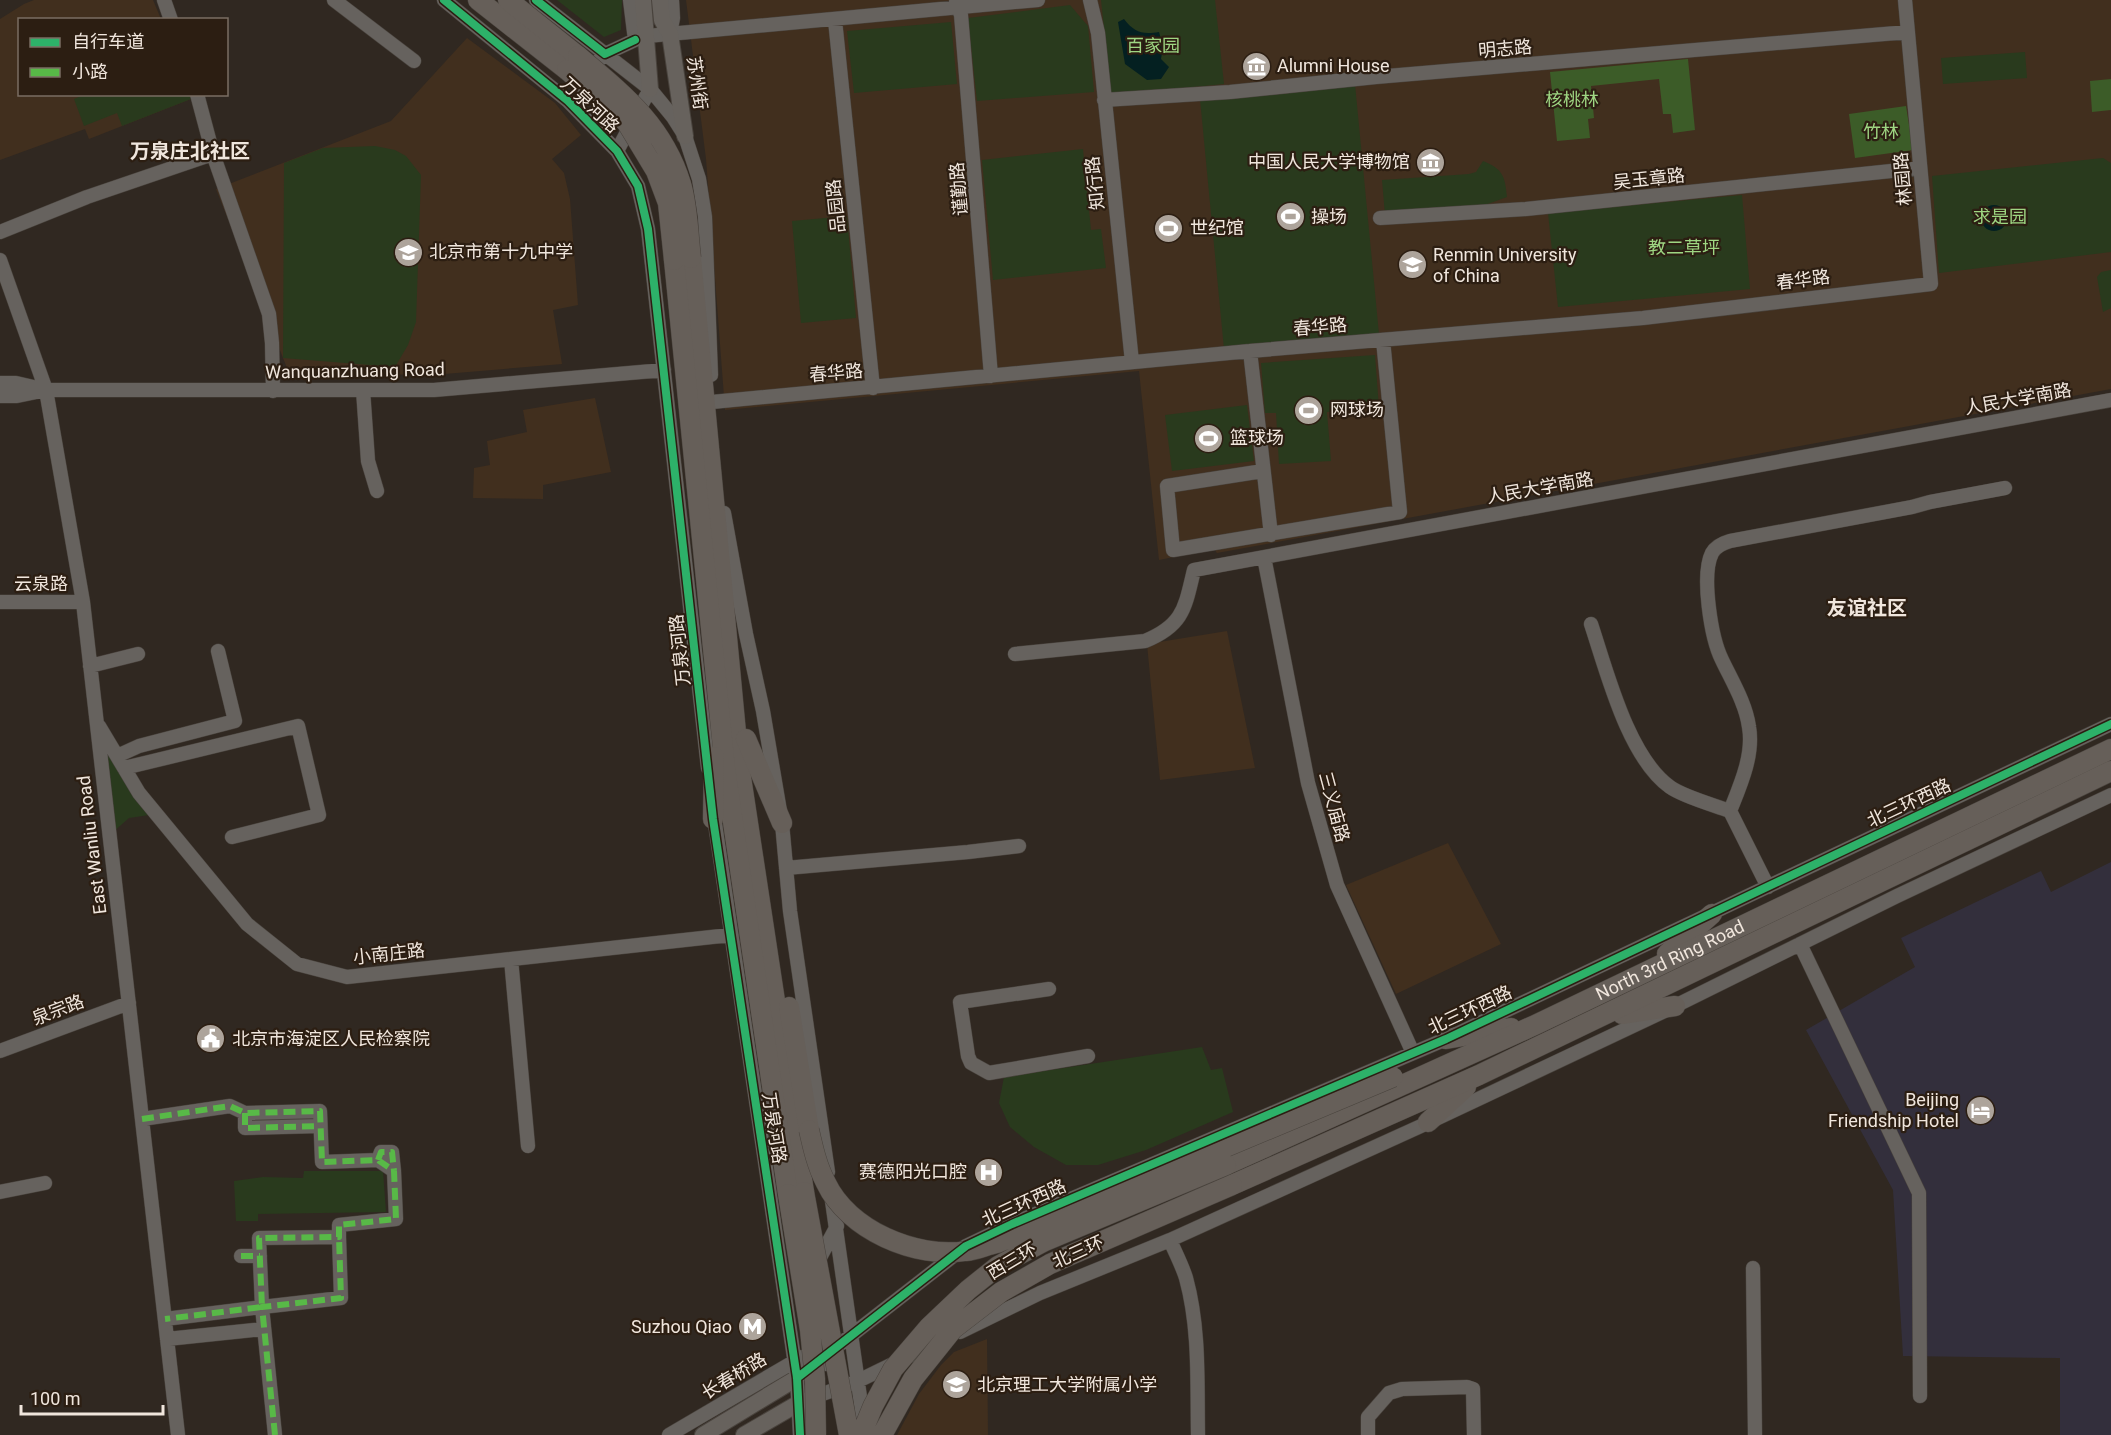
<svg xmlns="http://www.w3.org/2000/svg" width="2111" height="1435" font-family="Roboto,'Noto Sans SC',sans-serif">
<rect width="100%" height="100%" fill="#302821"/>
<path fill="#332f3c" d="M 2111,862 L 2111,1435 L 2060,1435 L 2060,1358 L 1903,1356 L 1893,1190 L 1806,1030 L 1915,967 L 1901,938 L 2041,871 L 2051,892 Z"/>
<path fill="#412f1e" d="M 34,0 L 153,0 L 161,19 L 20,20 L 20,94 L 189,94 L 191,99 L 89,139 L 85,129 L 0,160 L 0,19 L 24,4 Z
M 686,0 L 2111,0 L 2111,389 L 1217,553 L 1214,549 L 1159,560 L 1139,371 L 725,410 L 706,159 Z
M 467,38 L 555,103 L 581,135 L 552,159 L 564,173 L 570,199 L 578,305 L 553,310 L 562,364 L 432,375 L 289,373 L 216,189 L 391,121 Z
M 595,398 L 611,472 L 543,485 L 543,499 L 473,498 L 474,468 L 490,465 L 487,441 L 527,432 L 523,410 Z
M 1227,631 L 1255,768 L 1160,780 L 1147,644 Z
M 1448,843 L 1501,944 L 1396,994 L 1346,885 Z
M 987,1339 L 988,1435 L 897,1435 L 919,1394 L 941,1365 L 954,1352 Z"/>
<path fill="#293a1d" d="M 557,0 L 622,0 L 621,30 L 604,37 Z
M 1101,0 L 1215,0 L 1224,84 L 1111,95 Z
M 1070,5 L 1088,26 L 1094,92 L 977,101 L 968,18 Z
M 951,22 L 957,84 L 854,93 L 847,31 Z
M 2025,52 L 2027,78 L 1943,84 L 1941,58 Z
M 1355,84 L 1379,334 L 1224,349 L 1200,99 Z
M 86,94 L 189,94 L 191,99 L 122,126 L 117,113 L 84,126 L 74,99 Z
M 375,146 L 395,150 L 406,156 L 421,175 L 416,322 L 408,345 L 395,367 L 283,358 L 284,163 L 323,148 Z
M 1083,149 L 1091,230 L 1101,229 L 1106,268 L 993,280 L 982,160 Z
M 2103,158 L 2111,163 L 2111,252 L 1939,273 L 1932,176 Z
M 1483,161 C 1503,169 1505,176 1507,197 L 1485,205 L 1385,215 L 1382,180 L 1469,174 L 1476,172 Z
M 1742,195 L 1750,289 L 1558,307 L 1548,213 Z
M 847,216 L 856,318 L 801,323 L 792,221 Z
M 2111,270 L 2111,308 L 2103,312 L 2097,277 L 2101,272 Z
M 1375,355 L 1379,408 L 1327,412 L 1331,461 L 1279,464 L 1276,413 L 1265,413 L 1261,363 Z
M 1247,405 L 1254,461 L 1172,471 L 1165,415 Z
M 104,746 L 149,815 L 129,818 L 112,833 Z
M 1202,1047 L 1211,1070 L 1222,1068 L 1233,1112 L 1146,1150 L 1098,1165 L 1066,1165 L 1034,1147 L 1010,1127 L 999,1103 L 1004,1077 Z
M 304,1171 L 383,1171 L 386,1212 L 258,1214 L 258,1221 L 236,1221 L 234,1181 L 263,1177 L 303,1178 Z"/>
<path fill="#3c5c28" d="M 1688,59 L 1695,130 L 1673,133 L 1671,114 L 1663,114 L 1659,79 L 1591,86 L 1594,118 L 1588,119 L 1590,138 L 1557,141 L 1550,72 Z
M 2111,79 L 2111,110 L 2092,112 L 2090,81 Z
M 1906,106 L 1913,150 L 1855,158 L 1849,114 Z"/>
<path fill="#042021" d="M 1124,19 C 1134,32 1142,35 1159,32 L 1163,47 L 1161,59 L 1169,67 L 1161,79 L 1147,80 L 1125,64 L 1118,22 Z
M1981 218a13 13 0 1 1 26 0a13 13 0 1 1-26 0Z"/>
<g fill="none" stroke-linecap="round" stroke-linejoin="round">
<defs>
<path id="minor" d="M 164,0 L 171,20
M 334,0 L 414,61
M 444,0 L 568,101 L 617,151 L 638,186 L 648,229 L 708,768
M 536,0 L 650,89 L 673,117 L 685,136 L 699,179 L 705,217 L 711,375
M 1090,0 L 1098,33 L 1132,362
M 956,2 L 961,15 L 991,376
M 835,20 L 873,388
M 670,34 L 673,18 L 672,0
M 647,36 L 1038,0
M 600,59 L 605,54 L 635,40 L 630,0
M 197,94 L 213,154 L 269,314 L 272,343 L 273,391
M 1104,100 L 1230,92 L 1376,77 L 1908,32
M 617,151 L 650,89
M 1380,218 L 1526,209 L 1920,168
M 0,232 L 87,197 L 213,154
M 0,260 L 46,390 L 83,602 L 178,1435
M 1250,351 L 1271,535
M 0,383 L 16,383 L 42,389
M 363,390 L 368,461 L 377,491
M 0,396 L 17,396 L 46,390 L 434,390 L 664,370
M 712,402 L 1250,351 L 1643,318 L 1931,284 L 1905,0
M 1263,471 L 1167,486 L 1173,550 L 1400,512 L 1383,340
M 724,513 L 746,634 L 763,711 L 782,823 L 790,911 L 828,1172
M 1264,557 L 1308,783 L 1337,885 L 1413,1053
M 0,602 L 83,602
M 1591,624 C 1607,672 1628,757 1670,787 C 1684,797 1714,805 1730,811 L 1768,887
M 1015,654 L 1145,641 C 1184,625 1185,607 1194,570 L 2111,400
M 90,666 L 138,654
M 99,726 L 139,793 L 247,924 L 297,964 L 347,977 L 730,935
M 117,756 L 139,746 L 235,721 L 218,651
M 124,768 L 298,726 L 319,815 L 232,837
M 713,810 L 797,1378 L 800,1435
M 1730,811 C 1740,786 1754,755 1749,727 C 1746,704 1732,681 1722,660 C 1711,638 1701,575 1712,553 C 1716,546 1723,543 1730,541 L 1912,507 L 1930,502 L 2005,488
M 786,868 L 968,852 L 1019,846
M 1800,944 L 1919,1193 L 1920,1396
M 511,959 L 528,1146
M 1049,989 L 960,1002 L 968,1056 L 971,1063 L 989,1073 L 1088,1056
M 0,1051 L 129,1003
M 245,1113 L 245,1128 L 320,1126
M 142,1119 L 230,1106 L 245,1113 L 320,1111 L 322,1162 L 378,1160 L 394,1171 L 396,1219 L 339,1225 L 339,1237 L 259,1238 L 262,1307 L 165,1319
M 378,1160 L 381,1152 L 392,1152 L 394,1171
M 0,1192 L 45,1183
M 831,1194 L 864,1425
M 1170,1240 C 1175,1252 1182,1265 1186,1278 C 1200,1329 1197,1383 1198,1435
M 241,1256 L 260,1256
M 816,1265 L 837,1226
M 1753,1268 L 1755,1435
M 817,1315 L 826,1364
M 960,1332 L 1040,1293 L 1170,1240 L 1421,1126 L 1675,1006 L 1897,896 L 2111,795
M 167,1339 L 264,1329
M 808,1369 L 966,1246 L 1012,1224 L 1446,1039 L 2111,724
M 809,1399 L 858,1381 L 940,1341
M 275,1435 L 262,1307 L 341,1298 L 339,1237
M 669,1435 L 802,1357
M 1368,1435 L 1368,1417 L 1389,1393 L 1402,1389 L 1467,1387 L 1473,1389 L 1474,1435"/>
<path id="major" d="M 643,0 L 650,89
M 660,0 L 662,20 L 670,34 L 685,136
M 703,1435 L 797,1378
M 744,1435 L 799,1403"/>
<g id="highway">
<path d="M 478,0 L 567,70"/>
<path d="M 508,0 L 578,56"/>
<path d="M 691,258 L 739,764 L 804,1192"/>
<path d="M 674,260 L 725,768 L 788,1194"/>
<path d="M 746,739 L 782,823"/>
<path d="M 713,819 L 714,757"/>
<path d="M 1667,954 L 1712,914"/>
<path d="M 789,1007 L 809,1130"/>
<path d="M 1622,1014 L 1675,1006"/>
<path d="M 1446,1039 L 1511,1028"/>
<path d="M 1428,1122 L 1466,1087"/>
<path id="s1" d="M 1226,1165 L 1535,1025 L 2111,749"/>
<path d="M 1232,1185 L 1479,1075 L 2111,771"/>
</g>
</defs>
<use href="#minor" stroke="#49433d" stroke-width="15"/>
<use href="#major" stroke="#49433d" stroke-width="18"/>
<use href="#highway" stroke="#49433d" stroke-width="21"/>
<use href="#minor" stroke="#66625e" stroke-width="14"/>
<use href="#major" stroke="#67625d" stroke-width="16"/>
<use href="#highway" stroke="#665f59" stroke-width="20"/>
<defs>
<path id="highway-bridge" d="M 578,56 C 623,94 663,125 681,184 C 688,208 688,234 691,258
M 567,70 L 607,104 L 627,123 L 656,171 L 668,203 L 674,260
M 809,1130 C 813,1148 817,1166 826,1183 C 848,1230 916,1259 966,1251 C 977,1250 987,1245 997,1243 L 1393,1077
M 804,1192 L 849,1435
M 788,1194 L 810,1330 L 815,1379 L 816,1435
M 861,1435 L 873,1406 L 893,1369 L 929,1327 L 968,1290 L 998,1266 L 1045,1241 L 1226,1165
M 882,1435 L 913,1379 L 953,1329 L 1001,1292 L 1050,1264 L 1232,1185"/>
</defs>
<use href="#highway-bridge" stroke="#49433d" stroke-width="21" stroke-linecap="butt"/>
<use href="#highway-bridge" stroke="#665f59" stroke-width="20"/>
<path stroke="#58b947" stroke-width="6" stroke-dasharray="12 6" stroke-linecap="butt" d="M 245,1113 L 245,1128 L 320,1126
M 142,1119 L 230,1106 L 245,1113 L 320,1111 L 322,1162 L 378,1160 L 394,1171 L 396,1219 L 339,1225 L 339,1237 L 259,1238 L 262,1307 L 165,1319
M 378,1160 L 381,1152 L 392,1152 L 394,1171
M 241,1256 L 260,1256
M 275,1435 L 262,1307 L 341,1298 L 339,1237"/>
<defs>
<path id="cycleway" d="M 444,0 L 568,101 L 617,151 L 638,186 L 648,229 L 713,819 L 797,1378 L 800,1435
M 536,0 L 605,54 L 635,40
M 797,1378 L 966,1246 L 1012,1224 L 1446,1039 L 2111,724"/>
</defs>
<use href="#cycleway" stroke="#2c1e12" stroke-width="11"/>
<use href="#cycleway" stroke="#2db169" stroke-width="8"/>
</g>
<defs>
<symbol id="museum-disc" viewBox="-11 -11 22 22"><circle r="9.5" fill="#ada49b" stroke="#2c1e12"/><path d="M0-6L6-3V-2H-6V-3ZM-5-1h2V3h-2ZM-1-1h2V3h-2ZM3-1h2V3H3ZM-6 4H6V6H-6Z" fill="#fff"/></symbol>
<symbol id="stadium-disc" viewBox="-11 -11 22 22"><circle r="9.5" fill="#ada49b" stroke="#2c1e12"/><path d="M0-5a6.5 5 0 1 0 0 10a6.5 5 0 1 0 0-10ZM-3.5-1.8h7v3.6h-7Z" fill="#fff"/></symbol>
<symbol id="school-disc" viewBox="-11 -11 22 22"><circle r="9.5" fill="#ada49b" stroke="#2c1e12"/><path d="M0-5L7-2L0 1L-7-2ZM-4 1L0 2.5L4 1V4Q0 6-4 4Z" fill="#fff"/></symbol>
<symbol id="university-disc" viewBox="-11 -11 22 22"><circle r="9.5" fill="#ada49b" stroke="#2c1e12"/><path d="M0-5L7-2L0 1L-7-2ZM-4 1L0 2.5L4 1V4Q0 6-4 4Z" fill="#fff"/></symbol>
<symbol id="civic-disc" viewBox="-11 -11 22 22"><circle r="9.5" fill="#ada49b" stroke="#2c1e12"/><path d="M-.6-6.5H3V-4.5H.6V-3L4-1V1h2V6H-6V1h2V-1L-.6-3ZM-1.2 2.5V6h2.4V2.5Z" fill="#fff"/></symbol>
<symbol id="hotel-disc" viewBox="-11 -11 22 22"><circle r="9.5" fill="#ada49b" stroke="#2c1e12"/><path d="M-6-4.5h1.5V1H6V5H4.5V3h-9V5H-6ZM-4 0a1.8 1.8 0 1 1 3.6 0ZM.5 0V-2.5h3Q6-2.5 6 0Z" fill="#fff"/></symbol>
<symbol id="hospital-disc" viewBox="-11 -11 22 22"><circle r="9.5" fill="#ada49b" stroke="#2c1e12"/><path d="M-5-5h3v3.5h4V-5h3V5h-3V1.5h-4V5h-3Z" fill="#fff"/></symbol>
<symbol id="metro-disc" viewBox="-11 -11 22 22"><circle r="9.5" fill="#ada49b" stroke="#2c1e12"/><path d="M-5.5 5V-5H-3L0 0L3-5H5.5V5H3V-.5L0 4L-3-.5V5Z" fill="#fff"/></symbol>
</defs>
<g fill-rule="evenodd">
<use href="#museum-disc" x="1240" y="50" width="33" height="33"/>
<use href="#museum-disc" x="1414" y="146" width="33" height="33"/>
<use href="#stadium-disc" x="1274" y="200" width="33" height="33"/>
<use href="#stadium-disc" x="1152" y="212" width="33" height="33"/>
<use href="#school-disc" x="392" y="236" width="33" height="33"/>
<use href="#university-disc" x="1396" y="248" width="33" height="33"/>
<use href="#stadium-disc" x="1292" y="394" width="33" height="33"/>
<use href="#stadium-disc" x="1192" y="422" width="33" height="33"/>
<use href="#civic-disc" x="194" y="1022" width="33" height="33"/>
<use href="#hotel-disc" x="1964" y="1094" width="33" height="33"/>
<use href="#hospital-disc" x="972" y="1156" width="33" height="33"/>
<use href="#metro-disc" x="736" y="1310" width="33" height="33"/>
<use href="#school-disc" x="940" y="1368" width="33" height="33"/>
</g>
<g text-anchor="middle" stroke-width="4.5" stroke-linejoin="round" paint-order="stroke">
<g font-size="18" fill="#9ed682" stroke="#2c1e12">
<text x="1153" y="52">百家园</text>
<text x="1572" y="106">核桃林</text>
<text x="1881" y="138">竹林</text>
<text x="2000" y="223">求是园</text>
<text x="1684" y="254">教二草坪</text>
</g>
<g font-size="18" fill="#f0e6dd" stroke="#2c1e12">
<text transform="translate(1505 49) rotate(-5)" y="6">明志路</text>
<text transform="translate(697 83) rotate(82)" y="6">苏州街</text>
<text transform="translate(590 105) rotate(43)" y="6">万泉河路</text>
<text transform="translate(1649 179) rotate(-6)" y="6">吴玉章路</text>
<text transform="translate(1903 179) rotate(-95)" y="6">林园路</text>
<text transform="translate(1095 183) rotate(-96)" y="6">知行路</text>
<text transform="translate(959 189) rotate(-95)" y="6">谨勤路</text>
<text transform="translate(836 206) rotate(-96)" y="6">品园路</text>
<text transform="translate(1803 280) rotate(-7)" y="6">春华路</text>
<text transform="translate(1320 327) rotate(-5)" y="6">春华路</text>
<text transform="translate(355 371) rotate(-1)" y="6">Wanquanzhuang Road</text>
<text transform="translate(836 373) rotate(-5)" y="6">春华路</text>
<text transform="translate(2018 399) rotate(-10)" y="6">人民大学南路</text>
<text transform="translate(1540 488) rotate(-10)" y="6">人民大学南路</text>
<text x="41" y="590">云泉路</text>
<text transform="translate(680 650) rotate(-96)" y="6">万泉河路</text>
<text transform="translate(1909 803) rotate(-25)" y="6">北三环西路</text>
<text transform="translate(1334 807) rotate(75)" y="6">三义庙路</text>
<text transform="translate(92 845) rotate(-97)" y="6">East Wanliu Road</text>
<text transform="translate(389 954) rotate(-6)" y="6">小南庄路</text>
<text dy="6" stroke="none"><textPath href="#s1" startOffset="489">North 3rd Ring Road</textPath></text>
<text transform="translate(58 1010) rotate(-21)" y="6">泉宗路</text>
<text transform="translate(1470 1010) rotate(-25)" y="6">北三环西路</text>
<text transform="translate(774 1128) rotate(81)" y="6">万泉河路</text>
<text transform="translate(1024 1203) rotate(-24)" y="6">北三环西路</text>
<text transform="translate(1078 1252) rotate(-24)" y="6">北三环</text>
<text transform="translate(1012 1261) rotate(-31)" y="6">西三环</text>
<text transform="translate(734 1376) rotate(-31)" y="6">长春桥路</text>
</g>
<g font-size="18" fill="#f0e6dd" stroke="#2c1e12" text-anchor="start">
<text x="1277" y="72">Alumni House</text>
<text x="1410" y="168" text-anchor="end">中国人民大学博物馆</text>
<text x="1311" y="223">操场</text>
<text x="1190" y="234">世纪馆</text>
<text x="429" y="258">北京市第十九中学</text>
<text x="1433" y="261">Renmin University<tspan x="1433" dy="21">of China</tspan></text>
<text x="1330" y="416">网球场</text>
<text x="1230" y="444">篮球场</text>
<text x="232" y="1045">北京市海淀区人民检察院</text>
<text x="1959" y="1106" text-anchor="end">Beijing<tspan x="1959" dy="21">Friendship Hotel</tspan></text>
<text x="967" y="1178" text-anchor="end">赛德阳光口腔</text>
<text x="732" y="1333" text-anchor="end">Suzhou Qiao</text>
<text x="977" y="1391">北京理工大学附属小学</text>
</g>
<g font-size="20" font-weight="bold" fill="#f0e6dd" stroke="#2c1e12">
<text x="190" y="158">万泉庄北社区</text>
<text x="1867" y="615">友谊社区</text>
</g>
</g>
<rect x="18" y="18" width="210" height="78" fill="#2c1e12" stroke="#7a6e63" stroke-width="1.5"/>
<rect x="30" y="38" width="30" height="9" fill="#2db169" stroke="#7a6e63" stroke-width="1.5"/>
<text x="72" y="48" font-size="18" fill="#f0e6dd">自行车道</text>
<rect x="30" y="68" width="30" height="9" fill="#58b947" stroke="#7a6e63" stroke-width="1.5"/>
<text x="72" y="78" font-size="18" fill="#f0e6dd">小路</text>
<path d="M21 1405v9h142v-9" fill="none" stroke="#f0e6dd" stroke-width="3"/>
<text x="30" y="1405" font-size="18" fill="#f0e6dd" stroke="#2c1e12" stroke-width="4.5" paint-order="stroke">100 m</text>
</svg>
